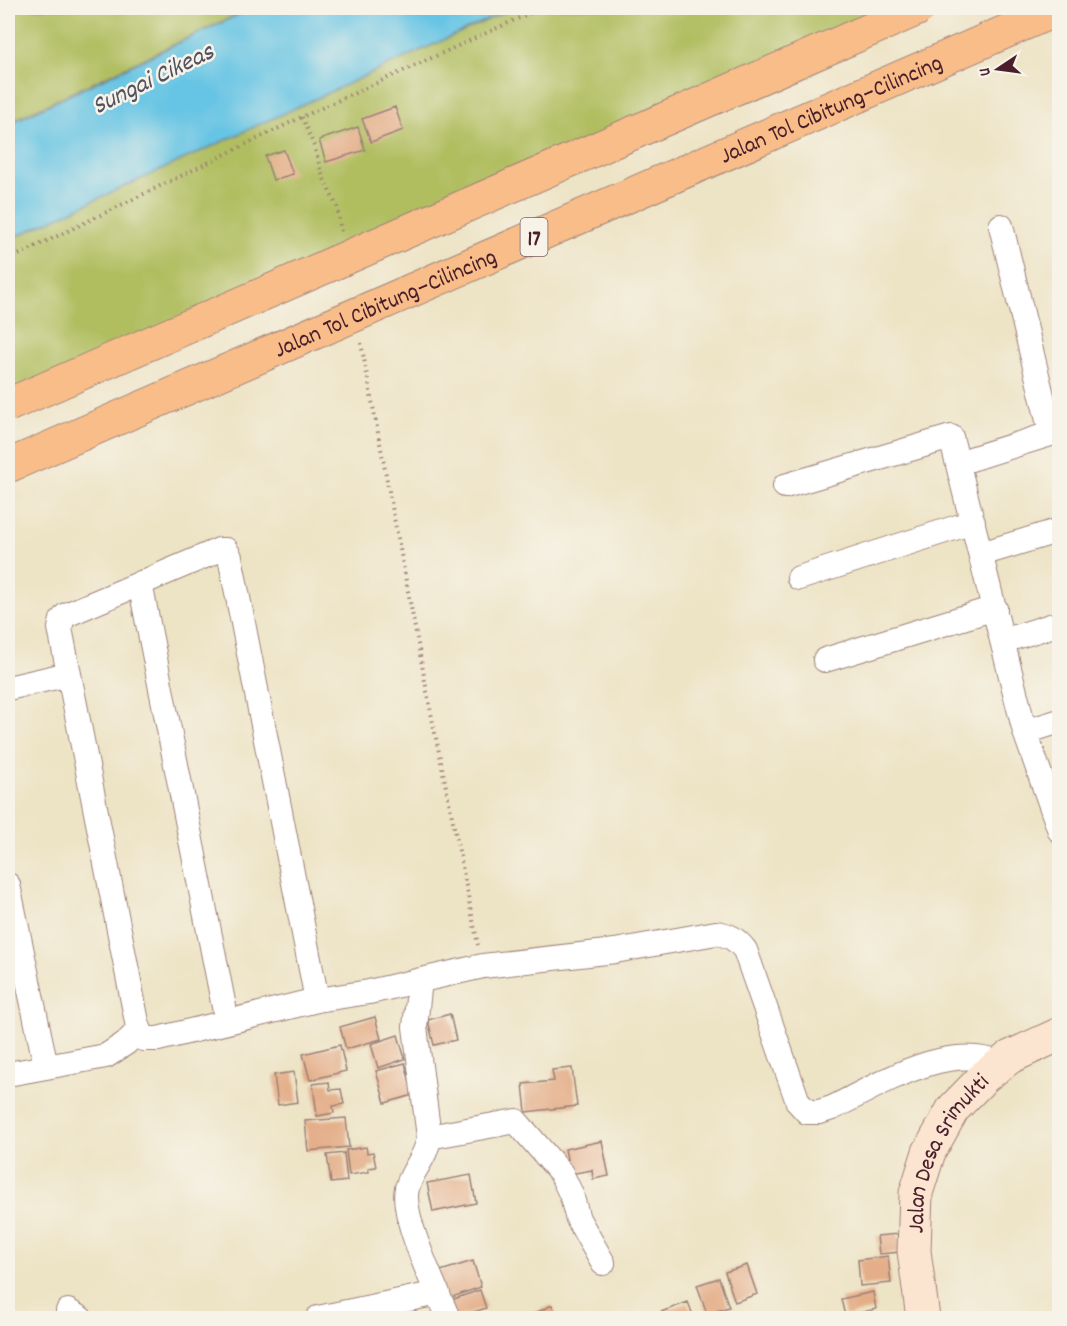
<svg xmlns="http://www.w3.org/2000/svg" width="1067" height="1326" font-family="Dekko,sans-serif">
<rect width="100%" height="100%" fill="#f7f3e8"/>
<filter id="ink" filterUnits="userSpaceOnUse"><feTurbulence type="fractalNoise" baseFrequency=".0167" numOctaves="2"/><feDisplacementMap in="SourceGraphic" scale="12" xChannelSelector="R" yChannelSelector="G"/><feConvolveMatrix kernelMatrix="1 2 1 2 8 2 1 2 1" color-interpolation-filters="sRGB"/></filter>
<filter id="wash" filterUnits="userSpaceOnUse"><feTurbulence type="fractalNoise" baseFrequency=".008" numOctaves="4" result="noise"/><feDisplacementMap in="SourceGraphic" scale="24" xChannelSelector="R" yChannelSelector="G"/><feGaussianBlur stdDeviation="1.35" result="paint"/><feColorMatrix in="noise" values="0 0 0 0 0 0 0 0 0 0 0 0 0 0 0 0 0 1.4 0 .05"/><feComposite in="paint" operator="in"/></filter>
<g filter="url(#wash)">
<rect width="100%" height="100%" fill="#ede3c5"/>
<path fill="#b1be60" stroke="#7e6e46" stroke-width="1.5" d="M 8,8 L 251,8 L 8,123 Z
M 513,8 L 920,8 L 8,405 L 8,240 Z"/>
<path fill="#66c4e4" stroke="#587288" stroke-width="1.5" d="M 252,8 L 513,8 L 8,240 L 8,124 Z"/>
<g id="blocks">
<path fill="#e4ae89" d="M 395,107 L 403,130 L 371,142 L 362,119 Z
M 358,127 L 365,150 L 326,162 L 319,140 Z
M 284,150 L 293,174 L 273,180 L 265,156 Z
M 450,1014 L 456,1040 L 434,1045 L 428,1020 Z
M 375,1017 L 381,1039 L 346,1049 L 340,1027 Z
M 398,1035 L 405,1059 L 378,1068 L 371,1044 Z
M 340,1045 L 346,1071 L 310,1080 L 303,1054 Z
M 405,1063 L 413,1095 L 385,1103 L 376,1071 Z
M 572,1068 L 577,1106 L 526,1112 L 523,1084 L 554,1081 L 552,1070 Z
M 294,1072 L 298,1102 L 278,1105 L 274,1075 Z
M 329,1082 L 330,1090 L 341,1089 L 344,1104 L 333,1106 L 334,1113 L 317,1116 L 313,1084 Z
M 346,1118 L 349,1147 L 308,1151 L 305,1121 Z
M 602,1141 L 609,1176 L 593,1179 L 592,1170 L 570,1174 L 565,1149 Z
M 366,1147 L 367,1153 L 373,1152 L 376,1167 L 368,1168 L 369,1172 L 349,1175 L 346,1150 Z
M 344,1153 L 347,1181 L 331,1183 L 327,1155 Z
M 471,1175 L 476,1203 L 433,1212 L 427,1183 Z
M 899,1234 L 901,1252 L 879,1254 L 877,1236 Z
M 888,1256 L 891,1283 L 860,1286 L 858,1260 Z
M 473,1261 L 481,1287 L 446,1299 L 437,1272 Z
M 747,1265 L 757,1294 L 735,1302 L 725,1272 Z
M 719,1278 L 729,1307 L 707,1314 L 697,1285 Z
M 480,1290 L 486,1308 L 455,1318 L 448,1301 Z
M 873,1292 L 876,1309 L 845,1316 L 841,1299 Z
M 688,1302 L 694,1318 L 664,1318 L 661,1312 Z
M 552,1305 L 558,1318 L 525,1318 Z"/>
</g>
</g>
<g filter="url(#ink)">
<use href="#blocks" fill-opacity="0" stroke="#9c8178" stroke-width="1.5"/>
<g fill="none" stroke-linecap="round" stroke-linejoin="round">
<defs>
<path id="street" d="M 1001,226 L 1051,433
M 958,463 L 1060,431
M 785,486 L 951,437 L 1025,732 L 1060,831
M 981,554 L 1060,530
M 799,578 L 973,522
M 140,583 L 227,1022
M 1003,641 L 1060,623
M 825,660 L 995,608
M 8,688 L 69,674
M 1025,732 L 1060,721
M 8,885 L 46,1067
M 420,980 L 415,1027 L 429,1137 C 427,1157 412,1169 407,1188 C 400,1216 436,1289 448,1318
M 317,1000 L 232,567 L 230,557 L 226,550 L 219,550 L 66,615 L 62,620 L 60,628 L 137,1022 L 143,1039 L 158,1039 L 317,1000 L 369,992 L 483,966 L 615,951 L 716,933 C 730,935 736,939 745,950 L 798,1102 L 807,1112 L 819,1112 L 832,1108 C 881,1084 946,1041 1001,1064
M 8,1074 L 106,1056 L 126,1043 L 139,1030
M 429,1137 L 516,1121 L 561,1173 L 571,1194 L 578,1219 L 603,1263
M 68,1311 L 80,1318
M 318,1318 L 438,1293"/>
<g id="secondary">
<path id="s1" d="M 923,1318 L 914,1251 L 916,1193 L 929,1152 L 953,1109 L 985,1076 L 1010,1057 L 1060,1034"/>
</g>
</defs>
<use href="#street" stroke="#9c8178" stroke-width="26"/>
<use href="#secondary" stroke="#9c8178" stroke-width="35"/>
<path stroke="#9c8178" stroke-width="4" stroke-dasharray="1.5 4.5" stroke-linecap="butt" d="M 302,117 L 314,146 L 323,177 L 337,207 L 341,232
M 8,260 L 302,117 L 541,8
M 361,343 L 432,718 L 478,945"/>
<use href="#street" stroke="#fff" stroke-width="24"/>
<use href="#secondary" stroke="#fce5d0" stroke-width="33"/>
<defs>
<g id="highway-bridge">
<path d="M 8,405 L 920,8"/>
<path id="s2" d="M 8,466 L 1060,8"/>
</g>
</defs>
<use href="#highway-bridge" stroke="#9c8178" stroke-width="35" stroke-linecap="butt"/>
<use href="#highway-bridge" stroke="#f8bd89" stroke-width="33"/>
</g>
</g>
<g text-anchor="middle" stroke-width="5" stroke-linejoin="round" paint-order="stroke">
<rect fill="#f7f3e8" stroke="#7e5f64" stroke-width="1.5" x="520.5" y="218" width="27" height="38" rx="4.5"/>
<g font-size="22" font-weight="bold" fill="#4a1f2b">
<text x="534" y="245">17</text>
</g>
<g font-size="24" fill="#4a1f2b" stroke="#f7f3e8">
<text dy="8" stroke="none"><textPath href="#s2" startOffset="897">Jalan Tol Cibitung–Cilincing</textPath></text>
<text dy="8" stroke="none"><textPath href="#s2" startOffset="411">Jalan Tol Cibitung–Cilincing</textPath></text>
<text dy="8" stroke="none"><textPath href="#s1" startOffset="174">Jalan Desa Srimukti</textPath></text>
</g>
<g font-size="26" font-style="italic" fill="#525162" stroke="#f7f3e8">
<text transform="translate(152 77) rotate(-26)" y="9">Sungai Cikeas</text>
</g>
</g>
<rect width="1067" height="1326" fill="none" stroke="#f7f3e8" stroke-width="30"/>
<g transform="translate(998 69) rotate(257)" stroke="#f7f3e8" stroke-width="4.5" paint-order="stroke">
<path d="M0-4.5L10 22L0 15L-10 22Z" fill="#4a1f2b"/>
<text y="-9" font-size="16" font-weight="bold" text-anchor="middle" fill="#4a1f2b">U</text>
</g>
</svg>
